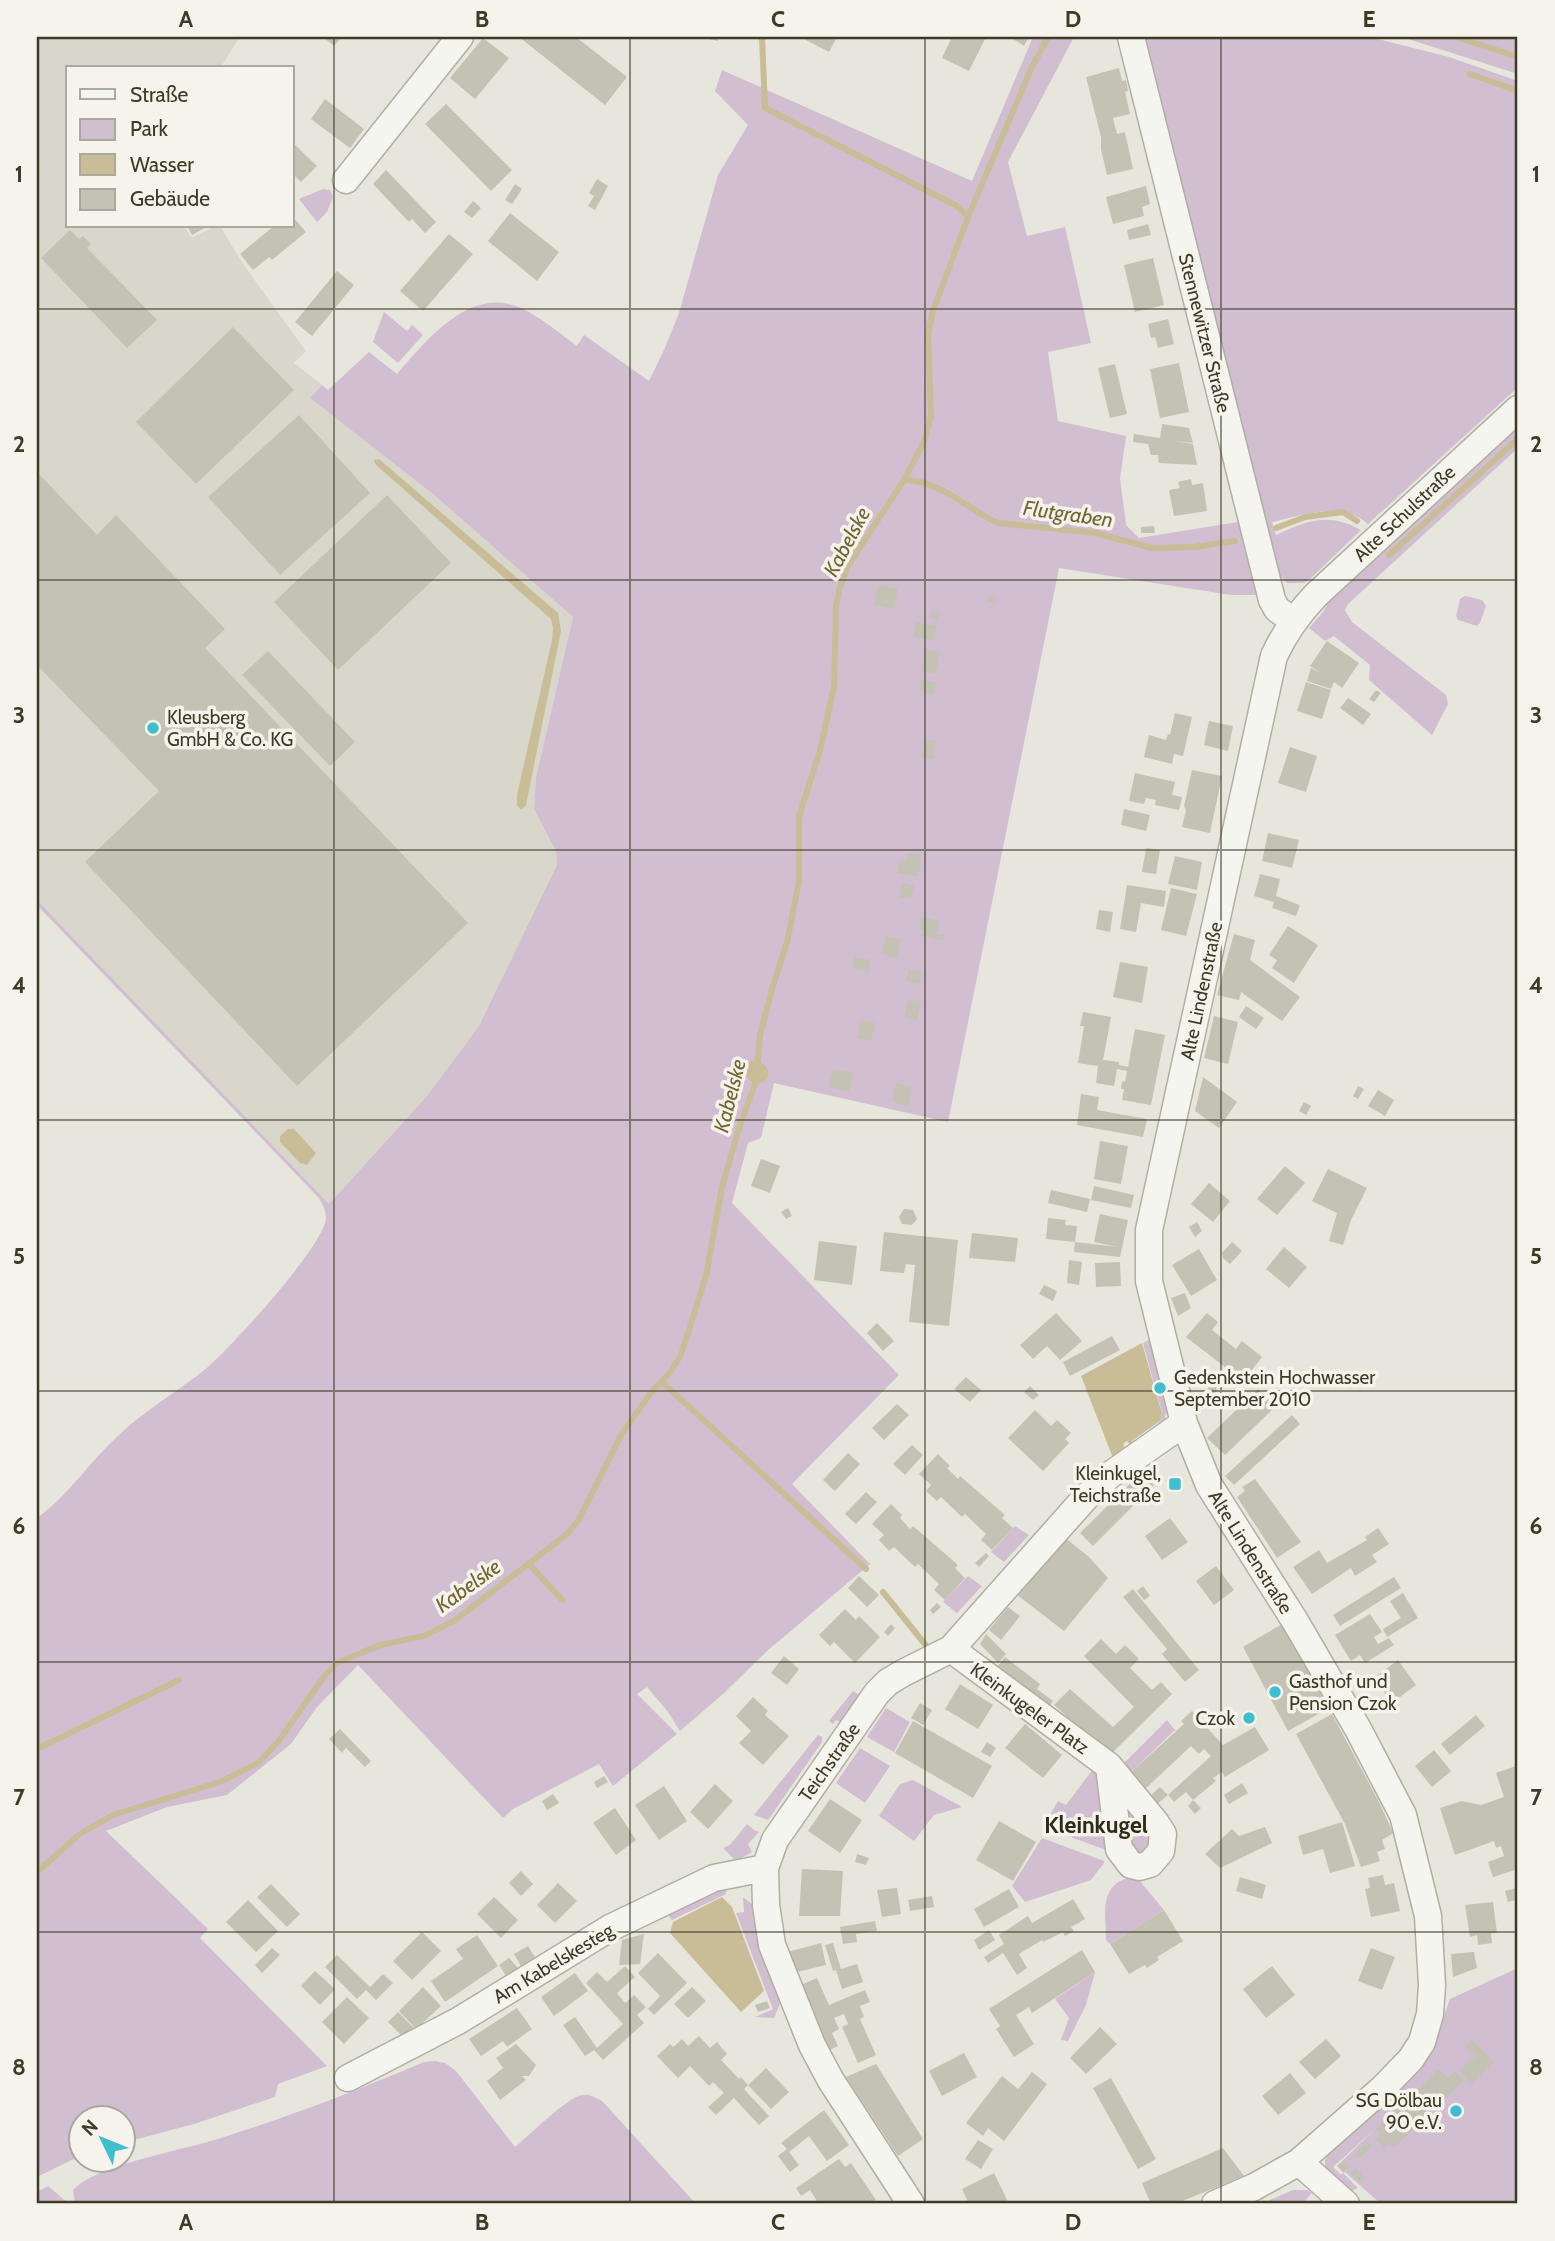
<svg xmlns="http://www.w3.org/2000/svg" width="1555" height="2241" font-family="Cabin,sans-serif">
<rect width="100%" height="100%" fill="#e7e6dd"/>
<path fill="#d9d7cb" d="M 37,37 L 240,37 L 220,68 L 68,68 L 68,226 L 184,226 L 192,238 L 215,226 L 220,226 L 243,264 L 306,351 L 294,363 L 322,385 L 310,398 L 433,494 L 573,617 L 536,778 L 534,808 L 556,851 L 558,865 L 479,1026 L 427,1096 L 329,1204 L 37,900 Z"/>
<path fill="#d1bed1" d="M 1033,37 L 1074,37 L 1008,162 L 1027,236 L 1065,227 L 1091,343 L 1048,352 L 1058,421 L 1126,436 L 1120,478 L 1126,525 L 1139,538 L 1238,522 L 1256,595 L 1231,595 L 1059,568 L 948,1122 L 774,1083 L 761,1138 L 748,1143 L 732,1203 L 899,1375 L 792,1484 L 870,1564 L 767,1651 L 723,1694 L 680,1731 L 668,1712 L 647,1687 L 637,1694 L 677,1734 L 613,1786 L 599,1764 L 513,1809 L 503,1818 L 358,1665 L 317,1707 L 291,1744 L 227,1795 L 167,1807 L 106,1831 L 208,1929 L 200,1938 L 327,2066 L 278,2084 L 275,2097 L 197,2123 L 123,2143 L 122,2118 L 80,2118 L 80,2156 L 37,2177 L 37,1518 C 69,1495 90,1461 119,1435 C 146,1409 179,1391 208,1367 C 232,1346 324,1246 326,1218 C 326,1210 323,1205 319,1198 L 37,905 L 37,900 L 329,1204 L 427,1096 L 479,1026 L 557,865 L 556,851 L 534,809 L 536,778 L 573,617 L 433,494 L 310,398 L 322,385 L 328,390 L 369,352 L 397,374 C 429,338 473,281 527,311 C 545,321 561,334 577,346 L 584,335 L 649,381 L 664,350 L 679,313 L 718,175 L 748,125 L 715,91 L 722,70 L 972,181 Z
M 1144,37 L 1370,37 L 1449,57 L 1518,81 L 1518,387 L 1368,524 C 1342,500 1303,515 1272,522 L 1276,535 C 1308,520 1329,512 1361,530 L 1309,580 L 1303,583 L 1287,583 L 1277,573 Z
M 1402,37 L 1518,37 L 1518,74 Z
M 323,189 L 330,190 L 333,197 L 327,212 L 317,222 L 299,199 Z
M 384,312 L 407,331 L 412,325 L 423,335 L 398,363 L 373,342 Z
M 1518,426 L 1518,448 L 1348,604 L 1345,610 L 1352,622 L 1446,695 L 1448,704 L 1432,735 L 1369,680 L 1370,665 L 1334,636 L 1325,641 L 1309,628 L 1323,612 L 1330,598 Z
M 1465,596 L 1482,600 L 1486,606 L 1480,623 L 1477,626 L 1458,620 L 1456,616 L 1460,599 Z
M 1149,1340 L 1161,1384 L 1156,1385 L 1158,1391 L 1163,1391 L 1168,1409 L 1165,1416 L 1166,1420 L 1148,1435 L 1146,1434 L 1160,1422 L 1162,1413 L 1143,1343 Z
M 1015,1526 L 1029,1535 L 1004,1562 L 991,1552 Z
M 968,1576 L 982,1586 L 957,1613 L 943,1602 Z
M 853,1691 L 863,1697 L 844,1724 L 836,1720 L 833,1724 L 829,1721 Z
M 886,1708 L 910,1722 L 894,1752 L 867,1737 Z
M 1167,1720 L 1175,1730 L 1129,1774 L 1124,1768 L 1124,1763 Z
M 818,1735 L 822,1737 L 822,1742 L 768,1820 L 754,1815 Z
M 860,1748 L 890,1766 L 865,1803 L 836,1783 Z
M 1094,1768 L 1099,1768 L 1109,1851 L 1043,1827 L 1058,1801 L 1066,1805 Z
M 913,1780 L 962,1807 L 934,1815 L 914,1841 L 879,1816 L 900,1784 Z
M 1123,1795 L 1156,1833 L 1148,1859 L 1128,1853 Z
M 747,1824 L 754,1830 L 759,1832 L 748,1844 L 752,1852 L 736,1861 L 723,1848 L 730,1845 Z
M 1042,1838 L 1104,1861 L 1104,1863 L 1091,1880 L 1025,1902 L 1012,1886 Z
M 1125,1879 L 1139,1880 L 1164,1910 L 1110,1944 L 1106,1940 C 1106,1917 1099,1888 1125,1879 Z
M 714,1886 L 726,1889 L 726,1894 L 672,1920 L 665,1911 Z
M 743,1897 L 754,1906 L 783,1996 L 774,2018 L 755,2017 L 773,2009 L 736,1913 L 744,1912 Z
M 1518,1968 L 1518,2204 L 1381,2204 L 1345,2172 L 1350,2166 L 1343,2160 L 1376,2128 L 1333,2167 L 1341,2175 L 1343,2173 L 1358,2188 L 1350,2192 L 1325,2168 L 1325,2160 L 1333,2143 L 1435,2040 L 1450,1999 Z
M 1095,1972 L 1086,2005 L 1068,2041 L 1061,2040 L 1069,2018 L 1055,1999 Z
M 435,2061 L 445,2063 L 456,2071 L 515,2147 C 530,2135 566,2098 582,2095 C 590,2094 596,2098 603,2102 L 696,2204 L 75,2204 L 73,2190 C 96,2165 183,2150 218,2139 C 288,2117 356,2091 424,2062 Z
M 48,2186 L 69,2204 L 37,2204 L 37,2192 Z
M 1293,2190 L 1307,2190 L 1312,2193 L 1302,2204 L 1272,2204 L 1268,2201 Z"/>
<path fill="#c8bd97" d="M 379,459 L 558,613 L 561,631 L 526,805 L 521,810 L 517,805 L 517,795 L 552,640 L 553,628 L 551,619 L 375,464 L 374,460 Z
M 288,1129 L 294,1129 L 316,1153 L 307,1165 L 300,1163 L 280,1142 L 280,1136 Z
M 1142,1343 L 1162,1414 L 1160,1421 L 1133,1440 L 1130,1445 L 1127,1441 L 1123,1444 L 1125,1448 L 1113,1458 L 1081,1376 Z
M 722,1897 L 732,1907 L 764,1991 L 741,2012 L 670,1933 L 673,1922 Z"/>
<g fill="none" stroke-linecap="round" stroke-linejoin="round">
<path stroke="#c8bd97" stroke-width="6" d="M 762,37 L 765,108 L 957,206 L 968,217
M 1456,37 L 1518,57
M 1470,74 L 1518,91
M 904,480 C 940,480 967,509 998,523 L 1095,533 L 1152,548 L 1194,547 L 1235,541
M 1276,528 L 1305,517 L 1343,512 L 1357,521
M 1389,555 L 1518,439
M 662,1382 L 866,1569
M 529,1564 L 562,1600
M 883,1592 L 928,1648
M 37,1749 L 179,1680
M 37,1872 L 80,1834 L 113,1815 L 220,1782 L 258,1763 L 278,1742 L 325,1675 L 337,1663 L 380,1645 L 424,1636 L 454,1621 L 567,1534 L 578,1521 L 621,1435 L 650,1394 L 671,1371 L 681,1355 L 706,1276 L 722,1187 L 739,1128 L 756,1081 L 760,1035 L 772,989 L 787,942 L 799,881 L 799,816 L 820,751 L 834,686 L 836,606 L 840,587 L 848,566 L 904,480 L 924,442 L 931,416 L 928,333 L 933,311 L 968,217 L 1031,69 L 1048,37"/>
<path stroke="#c8bd97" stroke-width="21" d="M 755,1071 L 758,1073"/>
</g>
<path fill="#c4c2b4" d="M 323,37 L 342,37 L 334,46 Z
M 519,37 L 576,37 L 627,77 L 605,105 Z
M 699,37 L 718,37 L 718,41 Z
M 800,37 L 837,37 L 829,52 Z
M 952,37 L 986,37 L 969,71 L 942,58 Z
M 1010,37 L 1029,37 L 1024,46 Z
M 483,38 L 509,58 L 475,99 L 450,78 Z
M 1119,68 L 1122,81 L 1126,80 L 1128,91 L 1125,92 L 1130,114 L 1113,118 L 1117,134 L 1125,132 L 1133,169 L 1107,175 L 1101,149 L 1101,137 L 1086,77 Z
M 325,99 L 364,129 L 350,148 L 311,119 Z
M 446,104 L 512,170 L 491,191 L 425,124 Z
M 292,142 L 317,166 L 301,182 L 292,173 Z
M 386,170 L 436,222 L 425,233 L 412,219 L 409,222 L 373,184 Z
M 597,179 L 608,186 L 595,210 L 588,206 L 594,196 L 589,193 Z
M 515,184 L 522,189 L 512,204 L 505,200 Z
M 1146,186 L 1150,204 L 1142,207 L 1144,216 L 1113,224 L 1106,197 Z
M 473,201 L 481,208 L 472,218 L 464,212 Z
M 510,213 L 559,252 L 537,281 L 488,241 Z
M 292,216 L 306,232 L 272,260 L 269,257 L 253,270 L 240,254 L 274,226 L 292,226 Z
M 1148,224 L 1151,235 L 1129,240 L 1127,230 Z
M 187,226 L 208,226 L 192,235 Z
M 70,230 L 79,239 L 83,236 L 91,244 L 87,248 L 157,320 L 127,348 L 41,258 Z
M 449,234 L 473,254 L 423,311 L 400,291 Z
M 1153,258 L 1164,305 L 1135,312 L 1124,265 Z
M 337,271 L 354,285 L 312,336 L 295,322 Z
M 1168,319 L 1174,344 L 1158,348 L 1155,337 L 1151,338 L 1148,324 Z
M 233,327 L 294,390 L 196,484 L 136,422 Z
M 1179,363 L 1189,412 L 1160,418 L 1150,369 Z
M 1115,364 L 1127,414 L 1110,418 L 1098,368 Z
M 299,415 L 370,493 L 280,575 L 208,497 Z
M 1162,424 L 1189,428 L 1193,443 L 1174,441 L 1193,444 L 1197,465 L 1159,463 L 1158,455 L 1151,455 L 1148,444 L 1133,442 L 1134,434 L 1160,438 Z
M 37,472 L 97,535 L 116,515 L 225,629 L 205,648 L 468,923 L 297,1086 L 85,862 L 159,791 L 37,665 Z
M 1191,479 L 1192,485 L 1203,483 L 1207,511 L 1174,516 L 1169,490 L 1180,488 L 1178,482 Z
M 387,495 L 451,563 L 338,670 L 274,602 Z
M 1154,526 L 1155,533 L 1141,533 L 1141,527 Z
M 878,585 L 898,589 L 894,609 L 874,605 Z
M 988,595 L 996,597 L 995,603 L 987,601 Z
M 932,611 L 940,612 L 938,620 L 930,618 Z
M 916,622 L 937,626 L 934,641 L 913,636 Z
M 1327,641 L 1359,663 L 1342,688 L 1334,682 L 1331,689 L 1307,681 L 1311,668 L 1322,674 L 1310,666 Z
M 926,650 L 940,653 L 935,674 L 921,671 Z
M 268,651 L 355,742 L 330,766 L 242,675 Z
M 921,679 L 937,683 L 934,694 L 919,690 Z
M 1306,682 L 1331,690 L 1322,719 L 1297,711 Z
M 1376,690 L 1381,693 L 1374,702 L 1369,699 Z
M 1348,698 L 1371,714 L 1363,725 L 1340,708 Z
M 1175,713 L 1192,717 L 1183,756 L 1174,754 L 1172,764 L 1144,757 L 1149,735 L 1166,740 L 1168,734 L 1170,735 Z
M 1209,721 L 1233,726 L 1228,751 L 1204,745 Z
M 925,740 L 936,741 L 933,759 L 922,758 Z
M 1290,747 L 1317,756 L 1306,792 L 1278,783 Z
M 1192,770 L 1222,776 L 1210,833 L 1182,827 L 1186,810 L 1184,806 Z
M 1135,773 L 1175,782 L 1172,795 L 1182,797 L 1179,810 L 1155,805 L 1156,800 L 1146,798 L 1144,804 L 1129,801 Z
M 1124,809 L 1150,815 L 1146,831 L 1121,825 Z
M 1268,833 L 1299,840 L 1292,868 L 1262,861 Z
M 1146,848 L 1160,850 L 1156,874 L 1142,872 Z
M 908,853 L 922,855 L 918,877 L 897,873 L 900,860 L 907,861 Z
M 1175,856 L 1202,862 L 1197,890 L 1168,884 Z
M 1260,874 L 1280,879 L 1276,896 L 1300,905 L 1296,916 L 1272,908 L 1274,902 L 1254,896 Z
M 902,883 L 914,886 L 911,899 L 899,897 Z
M 1127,885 L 1166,891 L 1164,907 L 1141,903 L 1136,932 L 1120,929 Z
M 1171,888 L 1197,894 L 1186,936 L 1161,930 Z
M 1099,910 L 1113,912 L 1110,932 L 1096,929 Z
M 921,917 L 940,921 L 937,934 L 944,935 L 943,941 L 921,936 L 923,930 L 919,929 Z
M 1288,926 L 1318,945 L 1294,983 L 1272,968 L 1277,960 L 1269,955 Z
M 1234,934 L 1255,940 L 1250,960 L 1300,997 L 1282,1021 L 1241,992 L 1239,1000 L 1217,995 Z
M 886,936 L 901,940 L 897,958 L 882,954 Z
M 854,957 L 871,960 L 868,972 L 852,968 Z
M 1120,962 L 1148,967 L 1142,1003 L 1113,997 Z
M 909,969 L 922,972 L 919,984 L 906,980 Z
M 908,1000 L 921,1003 L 917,1020 L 904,1017 Z
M 1246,1006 L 1264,1018 L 1256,1029 L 1239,1017 Z
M 1083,1012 L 1111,1017 L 1103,1060 L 1119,1062 L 1119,1065 L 1128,1067 L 1135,1029 L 1165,1035 L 1151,1105 L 1122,1100 L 1124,1089 L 1121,1089 L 1122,1081 L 1125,1082 L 1127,1071 L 1117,1069 L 1114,1086 L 1096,1083 L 1098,1066 L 1078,1063 L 1084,1026 L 1080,1026 Z
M 1214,1016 L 1238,1022 L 1228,1064 L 1204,1058 Z
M 861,1020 L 875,1023 L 871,1041 L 857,1038 Z
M 833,1069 L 853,1073 L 849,1092 L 829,1087 Z
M 1203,1077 L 1237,1102 L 1219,1128 L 1195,1111 Z
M 896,1083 L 912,1087 L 909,1106 L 892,1102 Z
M 1358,1086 L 1364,1089 L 1358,1099 L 1353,1096 Z
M 1378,1090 L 1394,1100 L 1385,1116 L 1368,1106 Z
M 1081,1094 L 1099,1097 L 1097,1110 L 1147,1119 L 1143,1137 L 1077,1125 Z
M 1304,1102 L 1311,1106 L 1306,1115 L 1299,1111 Z
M 1100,1141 L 1128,1146 L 1121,1184 L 1094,1179 Z
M 761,1159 L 780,1166 L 770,1193 L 751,1186 Z
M 1285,1166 L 1305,1183 L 1277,1215 L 1257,1199 Z
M 1328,1169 L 1367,1188 L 1351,1220 L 1343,1245 L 1329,1241 L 1337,1213 L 1312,1201 Z
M 1209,1183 L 1230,1201 L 1213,1222 L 1191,1204 Z
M 1094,1186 L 1134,1195 L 1131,1208 L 1091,1200 Z
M 1051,1190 L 1090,1199 L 1087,1212 L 1048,1203 Z
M 788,1208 L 792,1216 L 786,1219 L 781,1212 Z
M 904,1209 L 913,1210 L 917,1219 L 912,1225 L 902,1224 L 899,1217 Z
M 1100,1214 L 1128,1220 L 1120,1257 L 1074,1252 L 1075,1242 L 1118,1247 L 1094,1242 Z
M 1048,1218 L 1066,1220 L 1065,1225 L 1077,1226 L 1075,1242 L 1046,1239 Z
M 1197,1222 L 1202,1231 L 1195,1237 L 1189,1227 Z
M 884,1232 L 958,1240 L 949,1326 L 909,1322 L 915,1265 L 906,1264 L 904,1273 L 880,1271 Z
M 972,1233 L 1018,1238 L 1015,1262 L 969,1258 Z
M 819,1241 L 857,1246 L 852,1285 L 814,1280 Z
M 1232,1242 L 1242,1251 L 1230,1264 L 1223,1258 L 1222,1253 Z
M 1284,1247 L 1307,1267 L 1289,1288 L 1266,1269 Z
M 1199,1249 L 1217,1280 L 1191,1296 L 1172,1265 Z
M 1069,1260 L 1082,1262 L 1079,1285 L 1067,1283 Z
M 1120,1262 L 1121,1286 L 1096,1287 L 1095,1263 Z
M 1044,1285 L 1057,1291 L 1053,1301 L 1039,1294 Z
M 1185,1293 L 1191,1308 L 1178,1316 L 1171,1298 Z
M 1056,1313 L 1082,1341 L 1060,1360 L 1047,1346 L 1033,1359 L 1020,1345 Z
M 1207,1313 L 1218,1322 L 1212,1330 L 1236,1349 L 1242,1341 L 1262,1357 L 1243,1381 L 1186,1337 Z
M 877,1323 L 894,1341 L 883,1351 L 867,1333 Z
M 1112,1336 L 1120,1350 L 1070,1376 L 1063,1362 Z
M 1210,1372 L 1218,1373 L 1215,1405 L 1206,1409 Z
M 966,1377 L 981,1390 L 970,1402 L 954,1389 Z
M 1030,1386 L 1039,1395 L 1033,1400 L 1024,1392 Z
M 1258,1389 L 1275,1407 L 1225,1455 L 1207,1438 Z
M 897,1404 L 909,1415 L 884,1440 L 872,1428 Z
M 1035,1410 L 1051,1426 L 1057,1420 L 1071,1433 L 1065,1439 L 1069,1443 L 1043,1471 L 1008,1438 Z
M 1292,1415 L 1300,1424 L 1234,1485 L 1225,1476 Z
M 912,1445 L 923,1455 L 905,1475 L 893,1464 Z
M 848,1453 L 860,1464 L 835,1491 L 823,1480 Z
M 938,1454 L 950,1466 L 947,1468 L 958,1479 L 960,1476 L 1005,1515 L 1002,1518 L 1013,1528 L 992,1550 L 981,1540 L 986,1534 L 965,1514 L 962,1517 L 941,1497 L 937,1501 L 926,1491 L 931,1485 L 919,1474 Z
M 1141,1473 L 1154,1485 L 1093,1546 L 1080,1533 Z
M 1173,1477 L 1179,1488 L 1172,1492 L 1166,1480 Z
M 1255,1479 L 1301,1542 L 1277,1558 L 1237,1497 L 1245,1491 L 1242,1487 Z
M 866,1492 L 877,1502 L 856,1524 L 845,1514 Z
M 891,1504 L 902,1515 L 900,1518 L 910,1529 L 913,1526 L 958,1565 L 955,1568 L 965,1578 L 945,1600 L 934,1590 L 939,1584 L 918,1564 L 915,1567 L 894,1547 L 889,1551 L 879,1540 L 884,1535 L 872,1524 Z
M 1170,1518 L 1188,1542 L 1162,1560 L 1145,1536 Z
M 1378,1528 L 1389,1544 L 1372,1555 L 1377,1562 L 1355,1576 L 1351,1568 L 1312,1594 L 1293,1567 L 1319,1550 L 1327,1563 L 1367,1540 L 1365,1537 Z
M 1063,1536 L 1089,1557 L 1108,1578 L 1064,1631 L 1016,1594 Z
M 986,1553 L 989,1556 L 979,1567 L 975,1563 Z
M 1216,1566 L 1234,1590 L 1214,1605 L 1196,1581 Z
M 859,1576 L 879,1595 L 867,1607 L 848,1588 Z
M 1394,1577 L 1401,1588 L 1340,1626 L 1333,1615 Z
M 1143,1586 L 1150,1596 L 1144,1600 L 1137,1591 Z
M 1133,1589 L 1199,1670 L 1185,1682 L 1162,1654 L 1167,1649 L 1123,1597 Z
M 1403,1593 L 1418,1618 L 1387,1637 L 1383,1629 L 1401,1618 L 1390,1601 Z
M 937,1603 L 941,1607 L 933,1614 L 930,1610 Z
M 1008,1607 L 1020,1616 L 1001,1640 L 989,1630 Z
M 845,1609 L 856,1620 L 859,1616 L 880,1637 L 855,1663 L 834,1642 L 830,1646 L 819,1635 Z
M 1370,1614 L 1382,1632 L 1374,1637 L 1378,1644 L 1389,1638 L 1394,1645 L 1365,1663 L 1360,1655 L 1351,1661 L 1335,1635 Z
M 891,1624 L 895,1628 L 888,1636 L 884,1632 Z
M 1282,1624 L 1329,1708 L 1288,1731 L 1243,1647 Z
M 986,1634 L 1006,1654 L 998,1663 L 980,1644 Z
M 1101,1639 L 1116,1654 L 1125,1645 L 1139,1659 L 1130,1668 L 1152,1690 L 1161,1682 L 1172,1694 L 1110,1755 L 1054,1705 L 1070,1689 L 1113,1727 L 1134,1707 L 1084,1656 Z
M 784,1656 L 799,1669 L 787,1685 L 771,1673 Z
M 1005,1657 L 1040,1684 L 1037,1689 L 1053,1701 L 1046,1711 L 993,1672 Z
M 1398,1660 L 1416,1685 L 1392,1703 L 1374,1678 Z
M 960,1684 L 993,1705 L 978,1729 L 945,1709 Z
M 753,1697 L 768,1711 L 765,1715 L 789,1736 L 763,1765 L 739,1743 L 751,1731 L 736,1716 Z
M 920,1703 L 932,1710 L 923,1725 L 911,1718 Z
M 1192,1711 L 1223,1745 L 1255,1727 L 1269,1750 L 1225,1777 L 1222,1772 L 1213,1778 L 1216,1781 L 1193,1800 L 1186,1792 L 1174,1802 L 1168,1795 L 1157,1804 L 1150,1796 L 1160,1787 L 1168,1795 L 1211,1756 L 1204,1749 L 1199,1754 L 1191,1746 L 1144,1790 L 1129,1774 L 1184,1724 L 1181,1721 Z
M 1332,1714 L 1380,1804 L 1393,1833 L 1382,1840 L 1385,1849 L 1377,1852 L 1380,1861 L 1361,1867 L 1345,1824 L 1296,1734 Z
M 1476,1715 L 1485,1726 L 1450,1755 L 1441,1744 Z
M 913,1721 L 992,1766 L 973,1798 L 895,1753 Z
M 1025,1724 L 1062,1755 L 1043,1778 L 1005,1748 Z
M 340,1729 L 371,1761 L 365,1767 L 346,1748 L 342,1753 L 329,1739 Z
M 987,1742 L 996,1748 L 990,1757 L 981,1752 Z
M 1434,1750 L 1451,1771 L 1432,1787 L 1415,1766 Z
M 1516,1766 L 1518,1774 L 1518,1869 L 1493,1877 L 1488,1862 L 1504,1856 L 1501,1846 L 1496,1848 L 1494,1841 L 1455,1855 L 1440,1808 L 1462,1801 L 1481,1805 L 1504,1797 L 1496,1773 Z
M 604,1776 L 608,1782 L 597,1788 L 594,1782 Z
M 1242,1783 L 1248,1793 L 1229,1804 L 1224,1795 Z
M 715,1784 L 733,1801 L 708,1829 L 690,1812 Z
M 664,1786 L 687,1821 L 659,1840 L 635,1805 Z
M 553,1794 L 559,1803 L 547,1810 L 542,1801 Z
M 830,1799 L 862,1820 L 840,1853 L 808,1831 Z
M 1193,1800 L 1201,1808 L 1195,1814 L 1188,1806 Z
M 615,1808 L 636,1840 L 616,1855 L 593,1823 Z
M 999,1821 L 1036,1842 L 1013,1881 L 976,1860 Z
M 1342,1822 L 1355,1866 L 1330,1873 L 1323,1849 L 1303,1855 L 1298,1836 Z
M 1265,1827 L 1272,1843 L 1220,1868 L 1205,1854 L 1232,1829 L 1239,1836 Z
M 857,1854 L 869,1858 L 866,1865 L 855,1862 Z
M 802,1869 L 843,1871 L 840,1916 L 799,1916 Z
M 521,1871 L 533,1884 L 521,1896 L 509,1883 Z
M 1383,1875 L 1385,1885 L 1394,1883 L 1400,1911 L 1371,1917 L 1365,1889 L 1370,1888 L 1368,1878 Z
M 1240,1877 L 1266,1885 L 1262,1899 L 1236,1891 Z
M 558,1883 L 577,1901 L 555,1923 L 537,1905 Z
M 271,1884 L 300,1914 L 287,1927 L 257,1897 Z
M 897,1888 L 901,1914 L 882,1917 L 877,1890 Z
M 1516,1888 L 1518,1899 L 1508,1902 L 1505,1891 Z
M 1009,1889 L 1019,1907 L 984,1927 L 974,1909 Z
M 932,1896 L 934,1907 L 910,1911 L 908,1900 Z
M 494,1897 L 518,1920 L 501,1938 L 477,1914 Z
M 1073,1899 L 1085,1919 L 1071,1927 L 1074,1931 L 1065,1936 L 1063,1932 L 1043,1942 L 1042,1940 L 1019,1954 L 1027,1968 L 1017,1975 L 1003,1953 L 988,1963 L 984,1957 L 1004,1944 L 999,1935 L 1028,1916 L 1032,1923 Z
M 248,1900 L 278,1931 L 256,1952 L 226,1922 Z
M 1493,1902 L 1497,1933 L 1491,1933 L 1492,1943 L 1478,1945 L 1477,1935 L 1470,1937 L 1465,1905 Z
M 1164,1910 L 1183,1941 L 1157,1957 L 1159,1960 L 1147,1968 L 1145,1965 L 1129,1974 L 1110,1944 Z
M 875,1921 L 877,1931 L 856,1934 L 857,1942 L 843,1944 L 840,1927 Z
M 989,1930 L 995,1940 L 979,1950 L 974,1940 Z
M 422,1932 L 441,1951 L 412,1980 L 393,1961 Z
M 644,1934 L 640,1964 L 619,1965 L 622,1940 Z
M 477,1935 L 498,1966 L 445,2002 L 431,1981 L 463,1959 L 456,1949 Z
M 821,1943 L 826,1965 L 793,1973 L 788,1952 Z
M 833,1943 L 841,1969 L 857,1964 L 863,1982 L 842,1989 L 836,1970 L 833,1971 L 825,1945 Z
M 528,1946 L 536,1959 L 522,1968 L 514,1954 Z
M 272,1948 L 280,1955 L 262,1973 L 255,1965 Z
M 1371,1948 L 1395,1957 L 1382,1990 L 1358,1981 Z
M 1082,1950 L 1095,1972 L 1032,2013 L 1029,2007 L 1016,2015 L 1034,2044 L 1014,2057 L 996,2029 L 1000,2026 L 989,2009 Z
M 1474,1952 L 1477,1968 L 1453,1977 L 1451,1954 Z
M 658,1953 L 687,1983 L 654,2015 L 648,2009 L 660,1996 L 638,1973 Z
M 337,1955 L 370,1987 L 383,1974 L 393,1983 L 376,2000 L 366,1990 L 357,1999 L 325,1967 Z
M 509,1958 L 519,1969 L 507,1977 L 499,1965 Z
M 625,1966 L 635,1977 L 617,1993 L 625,2003 L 634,1995 L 646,2007 L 637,2015 L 644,2023 L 603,2060 L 594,2050 L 585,2056 L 563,2025 L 575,2017 L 597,2048 L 623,2024 L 586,1983 L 597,1972 L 607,1982 Z
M 1272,1966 L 1295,1995 L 1266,2018 L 1243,1989 Z
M 315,1971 L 335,1989 L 320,2005 L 301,1986 Z
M 575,1973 L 588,1991 L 554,2016 L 541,1997 Z
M 817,1978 L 829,2005 L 865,1990 L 870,2002 L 860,2006 L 864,2017 L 860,2019 L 876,2055 L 858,2063 L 842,2027 L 848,2024 L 844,2014 L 834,2018 L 839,2029 L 832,2033 L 838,2046 L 825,2052 L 796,1987 Z
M 423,1987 L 441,2006 L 416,2029 L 399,2011 Z
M 692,1987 L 706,2001 L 688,2018 L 674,2004 Z
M 347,1997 L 369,2018 L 344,2044 L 322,2022 Z
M 767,2001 L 770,2008 L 758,2012 L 755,2005 Z
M 517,2008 L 532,2029 L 507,2047 L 503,2041 L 481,2056 L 469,2039 Z
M 398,2012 L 415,2029 L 405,2039 L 388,2022 Z
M 1100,2027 L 1117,2044 L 1086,2074 L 1070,2058 Z
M 699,2036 L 710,2048 L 717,2042 L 727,2054 L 721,2060 L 739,2079 L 741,2077 L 748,2085 L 744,2089 L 769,2116 L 759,2125 L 734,2098 L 716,2115 L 708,2107 L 724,2093 L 713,2082 L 709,2086 L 690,2066 L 678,2078 L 657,2056 L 670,2044 L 673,2047 L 682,2039 L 688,2046 Z
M 1326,2039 L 1341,2056 L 1315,2079 L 1299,2062 Z
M 1472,2040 L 1494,2062 L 1471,2084 L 1459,2071 L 1475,2056 L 1465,2046 Z
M 516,2044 L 536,2065 L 529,2076 L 522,2076 L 526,2080 L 500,2100 L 487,2081 L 503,2068 L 496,2058 Z
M 964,2053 L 977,2077 L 942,2096 L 929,2071 Z
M 876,2064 L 923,2139 L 898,2156 L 846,2077 Z
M 766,2068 L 789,2092 L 771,2109 L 748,2085 Z
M 1439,2069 L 1448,2078 L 1455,2071 L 1464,2081 L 1394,2147 L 1390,2143 L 1384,2148 L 1375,2139 L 1380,2133 L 1376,2129 Z
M 1032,2072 L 1047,2084 L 1004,2141 L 988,2128 L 983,2136 L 966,2123 L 1002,2076 L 1018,2089 Z
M 1290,2073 L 1306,2093 L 1278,2115 L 1262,2096 Z
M 1111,2078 L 1156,2159 L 1138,2169 L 1093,2088 Z
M 824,2110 L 849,2145 L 827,2161 L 809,2136 L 789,2152 L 799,2165 L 790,2172 L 778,2156 L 787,2149 L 781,2143 Z
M 978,2140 L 993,2149 L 981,2169 L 965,2159 Z
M 1367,2141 L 1372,2146 L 1359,2159 L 1354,2155 Z
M 1223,2148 L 1244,2176 L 1175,2204 L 1151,2204 L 1142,2183 Z
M 839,2159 L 845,2167 L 851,2163 L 876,2200 L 871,2204 L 816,2204 L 818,2203 L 810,2190 L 801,2196 L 796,2188 Z
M 1343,2160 L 1350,2166 L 1344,2173 L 1337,2166 Z
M 1355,2168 L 1365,2177 L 1359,2183 L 1350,2173 Z
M 994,2173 L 1009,2204 L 969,2204 L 962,2189 Z"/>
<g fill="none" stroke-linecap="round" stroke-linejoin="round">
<defs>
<path id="minor" d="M 1131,37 L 1272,600 L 1277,609 L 1293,621
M 346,180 L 460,37
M 951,1649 L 1109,1766 L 1156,1823 L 1163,1834 L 1161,1851 L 1150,1864 L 1139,1867 L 1131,1865 L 1119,1849 L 1109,1766
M 348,2078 L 458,2021 L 610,1928 L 714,1878 L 765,1868
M 1299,2162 L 1346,2204
M 911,2204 L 830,2079 L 812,2045 L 772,1945 L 766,1905 L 765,1868 L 775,1840 L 877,1693 L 888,1682 L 903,1673 L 951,1649 L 1087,1496 L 1110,1475 L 1184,1423
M 1215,2204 L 1254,2187 L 1299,2162 L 1382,2089 L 1411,2059 L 1422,2042 L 1430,2014 L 1432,1985 L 1428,1916 L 1403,1815 L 1358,1729 L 1295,1621 L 1209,1485 L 1184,1423 L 1149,1281 L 1149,1230 L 1274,656 C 1285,632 1298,614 1316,595 L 1518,409"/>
</defs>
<use href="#minor" stroke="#b1afa2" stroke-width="29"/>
<use href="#minor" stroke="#f5f5ef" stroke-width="26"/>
</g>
<path fill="none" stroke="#3d3b26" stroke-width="2" stroke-opacity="0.55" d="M 334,37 L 334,2204M 630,37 L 630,2204M 925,37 L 925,2204M 1221,37 L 1221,2204M 37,309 L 1518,309M 37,580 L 1518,580M 37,850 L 1518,850M 37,1120 L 1518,1120M 37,1391 L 1518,1391M 37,1662 L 1518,1662M 37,1932 L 1518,1932"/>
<g fill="#3fbece" stroke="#f5f3ec" stroke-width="2.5">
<circle cx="153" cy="728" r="7"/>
<circle cx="1160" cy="1388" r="7"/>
<rect x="1168" y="1477" width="14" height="14" rx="3.5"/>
<circle cx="1275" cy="1692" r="7"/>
<circle cx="1249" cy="1718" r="7"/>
<circle cx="1456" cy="2111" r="7"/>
</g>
<g text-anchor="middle" stroke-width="7" stroke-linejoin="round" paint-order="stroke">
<g font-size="19" fill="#3d3b26" stroke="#f5f3ec">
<text transform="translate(1205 333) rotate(76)" y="7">Stennewitzer Straße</text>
<text transform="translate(1404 513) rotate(-43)" y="7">Alte Schulstraße</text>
<text transform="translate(1201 991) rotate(-78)" y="7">Alte Lindenstraße</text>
<text transform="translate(1251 1552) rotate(58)" y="7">Alte Lindenstraße</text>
<text transform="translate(1030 1708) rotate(36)" y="7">Kleinkugeler Platz</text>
<text transform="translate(829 1762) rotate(-55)" y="7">Teichstraße</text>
<text transform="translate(553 1963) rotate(-31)" y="7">Am Kabelskesteg</text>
</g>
<g font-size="19" fill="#3d3b26" stroke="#f5f3ec" text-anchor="start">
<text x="167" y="724">Kleusberg<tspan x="167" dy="22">GmbH &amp; Co. KG</tspan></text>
<text x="1174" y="1384">Gedenkstein Hochwasser<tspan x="1174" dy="22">September 2010</tspan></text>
<text x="1161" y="1480" text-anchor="end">Kleinkugel,<tspan x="1161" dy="22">Teichstraße</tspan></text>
<text x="1289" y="1688">Gasthof und<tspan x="1289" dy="22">Pension Czok</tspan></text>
<text x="1235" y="1725" text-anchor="end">Czok</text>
<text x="1442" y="2107" text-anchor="end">SG Dölbau<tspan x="1442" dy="22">90 e.V.</tspan></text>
</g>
<g font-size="21" font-style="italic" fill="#716530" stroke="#f5f3ec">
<text transform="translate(1068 514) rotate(8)" y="7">Flutgraben</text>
<text transform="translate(847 542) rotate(-62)" y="7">Kabelske</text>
<text transform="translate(730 1096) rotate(-76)" y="7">Kabelske</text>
<text transform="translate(468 1586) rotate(-36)" y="7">Kabelske</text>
</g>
<g font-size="23" font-weight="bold" fill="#2e2c19" stroke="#f5f3ec">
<text x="1096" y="1833">Kleinkugel</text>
</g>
</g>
<rect width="1555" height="2241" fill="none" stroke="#f5f3ec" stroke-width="77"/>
<rect x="66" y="66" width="228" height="161" fill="#f5f3ec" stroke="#aba99d" stroke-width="2"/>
<rect x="80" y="89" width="35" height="10" fill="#f5f5ef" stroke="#aba99d" stroke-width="2"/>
<text x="130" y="102" font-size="21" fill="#3d3b26">Straße</text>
<rect x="80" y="119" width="35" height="21" fill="#d1bed1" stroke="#aba99d" stroke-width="2"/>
<text x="130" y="136" font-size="21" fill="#3d3b26">Park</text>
<rect x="80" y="154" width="35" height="21" fill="#c8bd97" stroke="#aba99d" stroke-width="2"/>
<text x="130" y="172" font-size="21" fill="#3d3b26">Wasser</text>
<rect x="80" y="189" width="35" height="21" fill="#c4c2b4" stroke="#aba99d" stroke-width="2"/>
<text x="130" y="206" font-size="21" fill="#3d3b26">Gebäude</text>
<g transform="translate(102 2139) rotate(313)"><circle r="33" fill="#f5f3ec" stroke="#aba99d" stroke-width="2"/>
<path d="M0-5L12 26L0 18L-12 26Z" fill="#3fbece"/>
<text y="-10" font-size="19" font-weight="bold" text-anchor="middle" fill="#3d3b26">N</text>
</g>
<rect x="38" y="38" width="1478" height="2164" fill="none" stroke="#3d3b26" stroke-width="2.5"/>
<g font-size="23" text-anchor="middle" font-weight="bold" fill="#3d3b26">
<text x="186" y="27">A</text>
<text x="482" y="27">B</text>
<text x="778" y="27">C</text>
<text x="1073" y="27">D</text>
<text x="1369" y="27">E</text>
<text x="19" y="182">1</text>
<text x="1536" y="182">1</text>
<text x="19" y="452">2</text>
<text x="1536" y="452">2</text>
<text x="19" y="723">3</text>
<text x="1536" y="723">3</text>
<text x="19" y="993">4</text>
<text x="1536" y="993">4</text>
<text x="19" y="1264">5</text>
<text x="1536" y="1264">5</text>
<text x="19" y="1534">6</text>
<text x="1536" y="1534">6</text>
<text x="19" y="1805">7</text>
<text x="1536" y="1805">7</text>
<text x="19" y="2075">8</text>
<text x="1536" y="2075">8</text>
<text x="186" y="2230">A</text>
<text x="482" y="2230">B</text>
<text x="778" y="2230">C</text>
<text x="1073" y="2230">D</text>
<text x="1369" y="2230">E</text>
</g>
</svg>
